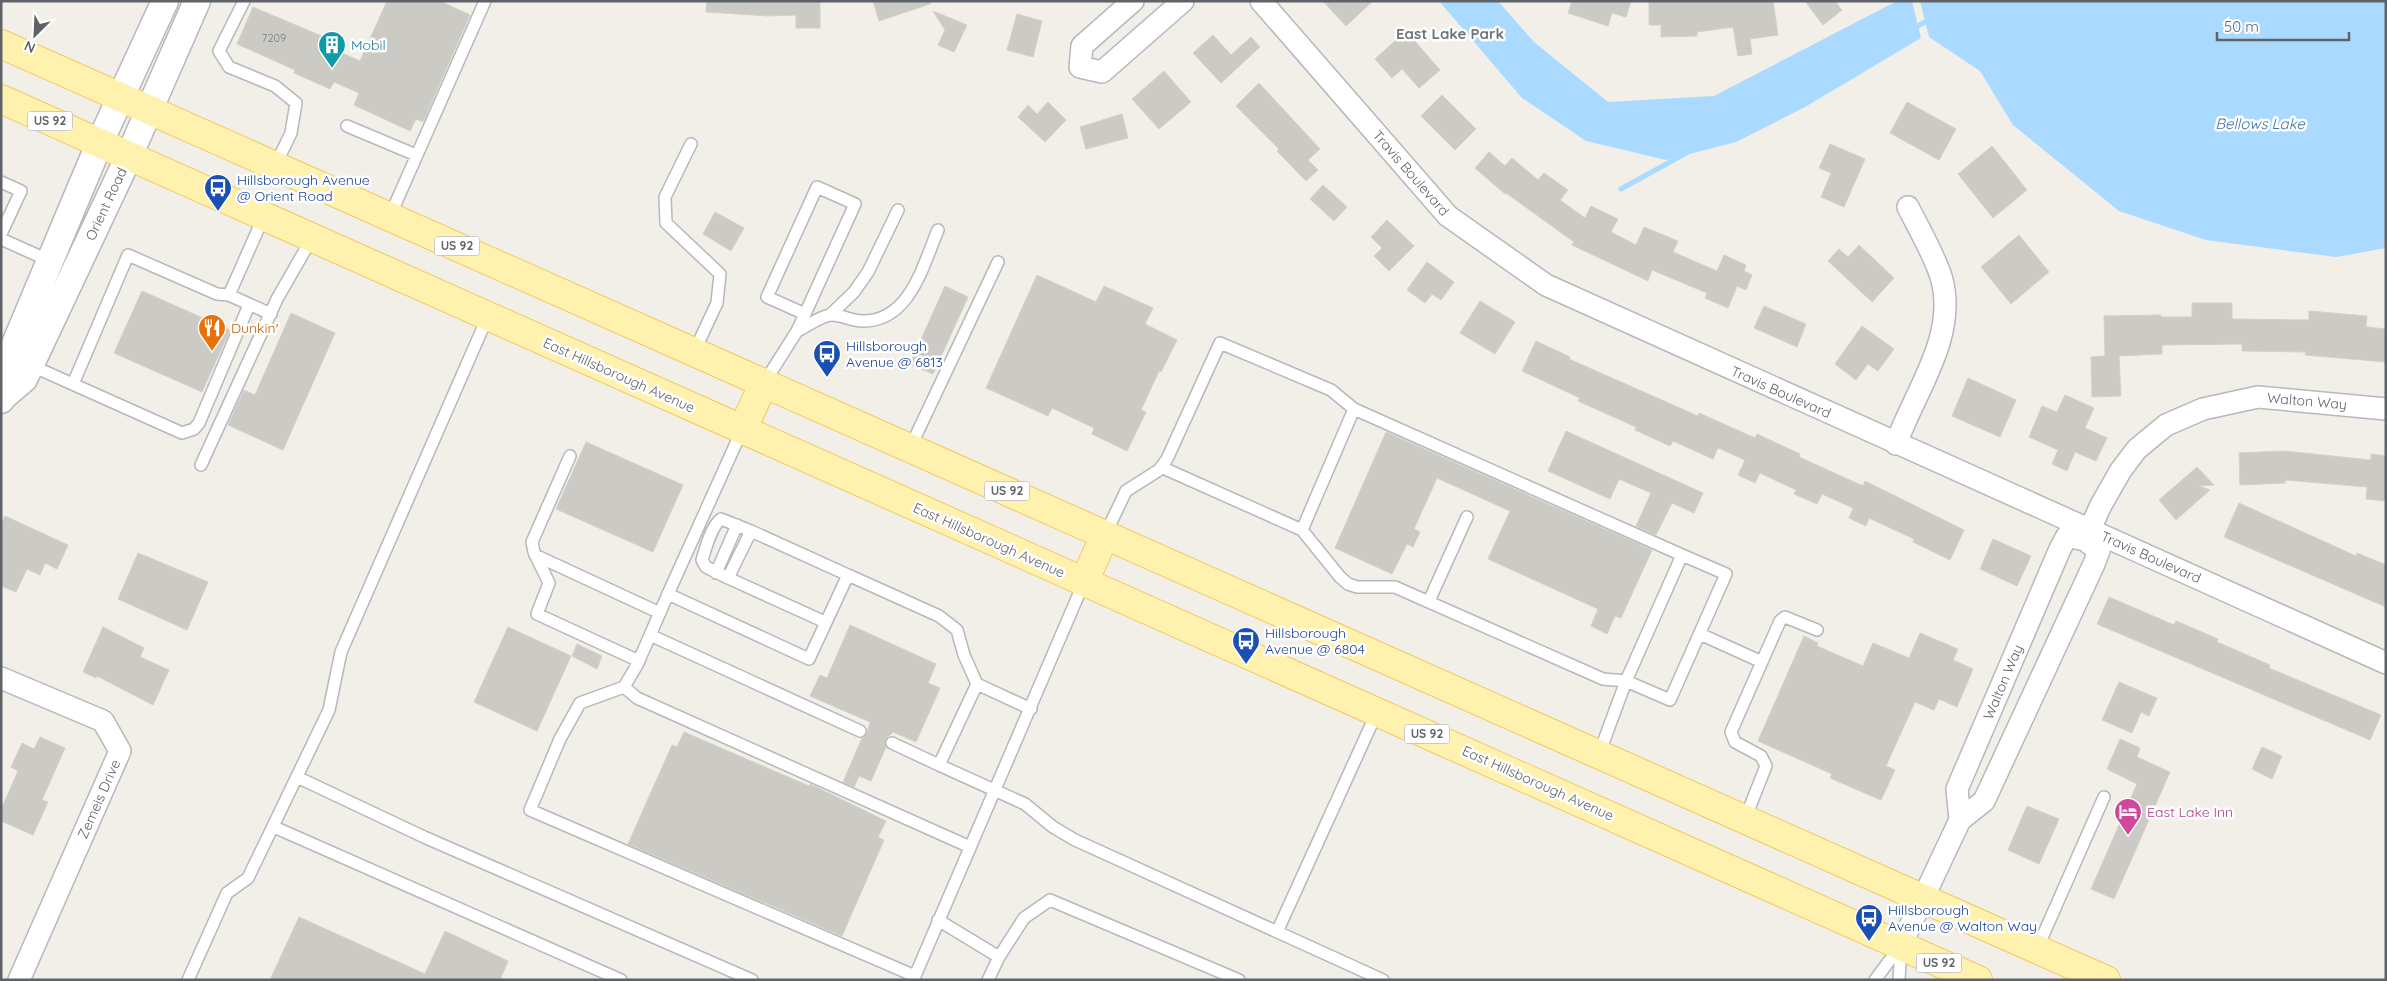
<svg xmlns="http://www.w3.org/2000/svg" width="2387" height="981" font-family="Quicksand,sans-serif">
<rect width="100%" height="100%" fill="#f1efe8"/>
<path fill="#aadaff" d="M 1439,1 L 1498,1 L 1534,42 L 1608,102 L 1714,96 L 1897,1 L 1912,1 L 1921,38 L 1805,107 L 1736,142 L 1666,160 L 1586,141 L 1522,98 Z
M 1920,1 L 2386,1 L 2386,248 L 2336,257 L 2206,240 L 2119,211 L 2013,125 L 1980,71 L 1929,37 Z"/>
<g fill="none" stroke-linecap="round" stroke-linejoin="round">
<path stroke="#aadaff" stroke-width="5" d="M 1912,29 L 1925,22
M 1621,189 L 1688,152"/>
</g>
<path fill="#cccac5" stroke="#d6d1c6" d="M 387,1 L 440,1 L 470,15 L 423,122 L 416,119 L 410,131 L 354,105 L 359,93 L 334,82 L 330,89 L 294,73 L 295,70 L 237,44 L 253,7 L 336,42 L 333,49 L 360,61 Z
M 707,1 L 820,1 L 820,28 L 796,28 L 796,15 L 768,16 L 706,12 Z
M 873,1 L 930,1 L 930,4 L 879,21 Z
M 1323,1 L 1373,1 L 1346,26 Z
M 1572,1 L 1631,1 L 1626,17 L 1612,13 L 1608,26 L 1568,13 Z
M 1773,1 L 1778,35 L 1750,39 L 1752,54 L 1738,56 L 1733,27 L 1697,32 L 1697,36 L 1661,37 L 1661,25 L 1649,25 L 1649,2 Z
M 1805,1 L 1835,1 L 1842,10 L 1823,25 Z
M 933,11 L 967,25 L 954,52 L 938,45 L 945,30 Z
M 1017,14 L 1042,21 L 1033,57 L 1007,50 Z
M 1406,31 L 1440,70 L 1419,88 L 1402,69 L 1392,78 L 1375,59 Z
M 1213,35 L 1231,55 L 1251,37 L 1260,47 L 1221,83 L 1193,53 Z
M 1164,71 L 1191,102 L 1159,129 L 1132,99 Z
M 1259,83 L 1320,149 L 1308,160 L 1318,170 L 1306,181 L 1277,151 L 1279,149 L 1236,106 Z
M 1442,95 L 1476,129 L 1455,150 L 1421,116 Z
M 1048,102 L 1066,120 L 1045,142 L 1018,117 L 1028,105 L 1037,114 Z
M 1907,102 L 1956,129 L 1939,160 L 1890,133 Z
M 1122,114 L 1128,138 L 1086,149 L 1080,127 Z
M 1830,144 L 1865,159 L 1844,207 L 1821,197 L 1831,173 L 1819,168 Z
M 1992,146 L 2027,190 L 1993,218 L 1958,174 Z
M 1489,152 L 1505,166 L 1512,158 L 1538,180 L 1544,173 L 1568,190 L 1560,200 L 1585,218 L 1591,206 L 1618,219 L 1611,232 L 1636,245 L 1644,227 L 1678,241 L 1673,252 L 1717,271 L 1724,255 L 1746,265 L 1744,271 L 1752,275 L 1746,290 L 1737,286 L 1728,308 L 1705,298 L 1707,293 L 1652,270 L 1648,281 L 1572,245 L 1574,242 L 1506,193 L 1505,194 L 1475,168 Z
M 1323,185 L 1347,207 L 1334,221 L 1310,199 Z
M 715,212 L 744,228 L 731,251 L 703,234 Z
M 1387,220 L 1414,246 L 1389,271 L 1374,256 L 1382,248 L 1371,237 Z
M 2019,235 L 2049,272 L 2011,304 L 1981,267 Z
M 1859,245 L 1894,278 L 1872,302 L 1828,261 L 1839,249 L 1848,257 Z
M 1427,262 L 1454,282 L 1441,300 L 1432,294 L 1425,303 L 1407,290 Z
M 1037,275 L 1096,302 L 1104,286 L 1153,308 L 1145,324 L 1177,340 L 1161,372 L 1159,371 L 1141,410 L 1146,412 L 1127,451 L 1092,434 L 1094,428 L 1052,408 L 1048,416 L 986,388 Z
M 945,286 L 968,297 L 933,374 L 910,364 Z
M 142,291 L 230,330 L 202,392 L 114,353 Z
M 1480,301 L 1515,322 L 1495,354 L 1460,333 Z
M 2192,303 L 2232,303 L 2232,319 L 2309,320 L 2309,311 L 2367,316 L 2366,327 L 2386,329 L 2386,362 L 2305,355 L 2306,352 L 2242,351 L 2242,344 L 2162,345 L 2162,354 L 2119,356 L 2121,396 L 2092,397 L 2091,357 L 2105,356 L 2104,316 L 2161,315 L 2161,317 L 2192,317 Z
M 1764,306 L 1806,324 L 1797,347 L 1754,328 Z
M 291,313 L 335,333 L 283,450 L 228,425 L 244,390 L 255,395 Z
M 1862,326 L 1894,349 L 1878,371 L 1868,364 L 1856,380 L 1835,364 Z
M 1536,341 L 1570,357 L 1569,359 L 1698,416 L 1699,413 L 1755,438 L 1757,434 L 1800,454 L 1799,457 L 1863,486 L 1865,481 L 1964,530 L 1950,560 L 1913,542 L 1914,539 L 1869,518 L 1866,526 L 1849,518 L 1853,508 L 1822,494 L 1817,504 L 1794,494 L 1796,490 L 1760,473 L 1755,483 L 1738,475 L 1745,460 L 1718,448 L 1713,459 L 1673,441 L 1670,446 L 1635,430 L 1636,427 L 1578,401 L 1580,398 L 1522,371 Z
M 1968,378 L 2016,400 L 2000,437 L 1952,416 Z
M 2065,395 L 2094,408 L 2085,428 L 2107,438 L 2096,461 L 2075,452 L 2067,471 L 2052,464 L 2058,450 L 2029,437 L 2042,406 L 2057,412 Z
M 1566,431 L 1703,493 L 1694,513 L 1672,503 L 1656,535 L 1636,526 L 1651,493 L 1619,479 L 1610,499 L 1548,471 Z
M 1386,432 L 1652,550 L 1621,618 L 1615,616 L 1607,634 L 1591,626 L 1598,609 L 1488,559 L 1510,511 L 1437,478 L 1414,529 L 1420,532 L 1413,547 L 1407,544 L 1392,574 L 1335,548 Z
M 586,442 L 683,485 L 653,552 L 556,509 Z
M 2284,451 L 2371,460 L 2371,454 L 2386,456 L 2386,501 L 2366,499 L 2367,487 L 2285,480 L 2285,483 L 2240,485 L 2239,453 Z
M 2197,467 L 2214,485 L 2199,486 L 2210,490 L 2176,520 L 2159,500 Z
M 2239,503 L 2356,556 L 2357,553 L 2386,565 L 2386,607 L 2224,537 Z
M 5,516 L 68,545 L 57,569 L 45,563 L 40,575 L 27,569 L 16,592 L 1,586 L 1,525 Z
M 1993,539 L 2031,556 L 2017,586 L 1980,569 Z
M 138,553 L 208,582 L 187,630 L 118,599 Z
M 2109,597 L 2174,625 L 2176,621 L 2218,639 L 2217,642 L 2270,665 L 2269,668 L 2381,715 L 2370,740 L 2097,624 Z
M 850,625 L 936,664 L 928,683 L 940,688 L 916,742 L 893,732 L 885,740 L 886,747 L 871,781 L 859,776 L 854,787 L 843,782 L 862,738 L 867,734 L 870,722 L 810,696 L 820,675 L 827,678 Z
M 103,627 L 144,648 L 140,657 L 169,670 L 153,705 L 97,676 L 96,678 L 83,672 Z
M 508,627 L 571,656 L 537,731 L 474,702 Z
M 1920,633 L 1958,649 L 1953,660 L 1973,669 L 1957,707 L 1939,699 L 1934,710 L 1915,702 L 1886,766 L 1895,770 L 1881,800 L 1830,778 L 1832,774 L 1758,741 L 1804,636 L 1818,643 L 1817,646 L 1863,666 L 1873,643 L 1909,658 Z
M 577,644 L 602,656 L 597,669 L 572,656 Z
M 2119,682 L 2157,698 L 2149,716 L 2141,712 L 2132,733 L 2102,720 Z
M 684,732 L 809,786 L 810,784 L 886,821 L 878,837 L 884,840 L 842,936 L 628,844 L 672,745 L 677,747 Z
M 40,737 L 65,748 L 42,800 L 48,802 L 33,835 L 1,821 L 1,810 L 18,771 L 11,767 L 22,743 L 34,749 Z
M 2120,739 L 2140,748 L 2137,757 L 2170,772 L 2114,899 L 2091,889 L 2137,784 L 2107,769 Z
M 2262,747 L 2282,756 L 2272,779 L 2252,769 Z
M 2027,806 L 2059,819 L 2039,864 L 2008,850 Z
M 299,917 L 425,974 L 445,931 L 508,961 L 500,980 L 270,980 Z"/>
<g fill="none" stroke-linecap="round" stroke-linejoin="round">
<defs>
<path id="service" d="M 244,1 L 219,51 L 229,67 L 275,86 L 296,103 L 291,133 L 275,166
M 347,126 L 416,155
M 691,144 L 665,197 L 666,223 L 720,274 L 717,303 L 694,352
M 1,182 L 21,191 L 1,234
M 390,216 L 485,1
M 1,239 L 50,261
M 229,295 L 271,314
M 830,315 L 854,292 L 868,272 L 898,210
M 797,331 C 806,327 822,315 832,315 C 842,315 852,321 862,321 C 910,322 923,265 938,230
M 30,365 L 182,433 L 194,429 L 199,423 L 249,305
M 764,383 L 797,331 L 805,314 L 767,297 L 817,187 L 855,204 L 805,314
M 73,384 L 128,255 L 217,294 L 229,295 L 264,216
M 1354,409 L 1682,555
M 742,430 L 668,594 L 809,659 L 848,575 L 939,616 L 957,630 L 964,655 L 977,684 L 1031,709
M 910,448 L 998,262
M 570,456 L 532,542 L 534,552 L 549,583 L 537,614 L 639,661
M 201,465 L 277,299 L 312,238
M 1161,467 L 1302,530 L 1340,577 L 1348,584 L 1357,587 L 1395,587 L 1603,679 L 1626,681 L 1670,700 L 1726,574 L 1682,555 L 1626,681 L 1599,754
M 751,531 L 721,519 C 711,527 706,547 702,560 L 706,567 L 728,578 L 751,531 L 848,575
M 1105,535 L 1126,491 L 1159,470 L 1167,459 L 1220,343 L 1331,390 L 1354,409 L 1302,530
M 535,555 L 660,613
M 716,573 L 737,525
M 728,578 L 825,622
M 668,594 L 637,665 L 624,687 L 580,703 L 560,739 L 530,810 L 915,976 L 1084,582
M 1429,601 L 1467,517
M 1700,634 L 1762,662
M 650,635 L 860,731
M 977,684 L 939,765 L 1025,804 L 1053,827 L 1075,840 L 1383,980
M 624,687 L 637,698 L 970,847
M 892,743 L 939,765
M 297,777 L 424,837 L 752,980
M 1745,819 L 1766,766 L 1761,756 L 1735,742 L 1731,732 L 1780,621 L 1785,617 L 1817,630
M 274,827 L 621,980
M 938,920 L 999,957
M 1277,932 L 1377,712
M 2037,949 L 2104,797
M 188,980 L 227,893 L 248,878 L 329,710 L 341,652 L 488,316
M 988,980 L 999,957 L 1024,918 L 1050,900 L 1239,980
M 1875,980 L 1901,945
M 1899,980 L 1901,947"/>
<path id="minor" d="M 1133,1 L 1082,46 L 1080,67 L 1102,72 L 1183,1
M 1261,1 L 1448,216 L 1546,285 L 2386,663
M 1896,444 C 1914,393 1957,337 1942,280 C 1937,260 1918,227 1908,207
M 2085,540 L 2101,505 L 2121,470 L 2137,449 L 2166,425 L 2203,409 L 2258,397 L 2386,409
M 1,678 L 103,721 L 120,751 L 19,980
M 1901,945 L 1960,820 L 1984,801 L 2094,564 L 2099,551 L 2085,540 L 2067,536 L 2060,549 L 1957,789 L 1960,820"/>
<path id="tertiary" d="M 3,397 L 24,379 L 129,156 L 197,1
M 1,400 L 4,370 L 100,142 L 165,1"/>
<path id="primary" d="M 1,44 L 2106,980
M 1,99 L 1978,980
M 742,430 L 764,383
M 1084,582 L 1105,535"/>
</defs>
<use href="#service" stroke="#b5b8bc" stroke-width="14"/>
<use href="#minor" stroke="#b5b8bc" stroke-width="24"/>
<use href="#tertiary" stroke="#b5b8bc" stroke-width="29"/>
<use href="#primary" stroke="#f2c960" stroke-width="30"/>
<use href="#service" stroke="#fff" stroke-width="11"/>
<use href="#minor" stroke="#fff" stroke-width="21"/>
<use href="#tertiary" stroke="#fff" stroke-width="26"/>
<use href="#primary" stroke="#fff2af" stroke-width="28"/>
</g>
<defs>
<symbol id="building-pin" viewBox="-11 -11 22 30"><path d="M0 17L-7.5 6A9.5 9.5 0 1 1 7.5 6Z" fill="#0f9aa8" stroke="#fff"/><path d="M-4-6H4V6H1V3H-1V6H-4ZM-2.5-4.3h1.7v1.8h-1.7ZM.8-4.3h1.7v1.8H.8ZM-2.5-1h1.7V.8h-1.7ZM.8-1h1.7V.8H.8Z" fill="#fff"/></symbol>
<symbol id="bus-pin" viewBox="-11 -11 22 30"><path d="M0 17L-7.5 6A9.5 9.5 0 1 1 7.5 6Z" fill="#1a4fb4" stroke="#fff"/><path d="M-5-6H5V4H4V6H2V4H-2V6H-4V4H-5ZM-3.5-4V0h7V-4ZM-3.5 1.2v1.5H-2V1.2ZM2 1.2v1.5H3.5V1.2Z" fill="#fff"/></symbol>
<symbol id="restaurant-pin" viewBox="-11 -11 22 30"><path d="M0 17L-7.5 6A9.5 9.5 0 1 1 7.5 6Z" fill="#e8710a" stroke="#fff"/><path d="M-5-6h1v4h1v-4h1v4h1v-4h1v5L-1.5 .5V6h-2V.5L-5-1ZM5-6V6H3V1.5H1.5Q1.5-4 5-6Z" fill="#fff"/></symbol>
<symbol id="hotel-pin" viewBox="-11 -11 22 30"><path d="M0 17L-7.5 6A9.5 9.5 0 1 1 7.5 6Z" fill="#d1479c" stroke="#fff"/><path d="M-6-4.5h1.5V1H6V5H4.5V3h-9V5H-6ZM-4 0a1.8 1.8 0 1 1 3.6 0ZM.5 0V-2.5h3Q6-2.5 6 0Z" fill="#fff"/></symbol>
</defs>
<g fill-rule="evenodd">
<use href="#building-pin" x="316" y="29" width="32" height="43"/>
<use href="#bus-pin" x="202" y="172" width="32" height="43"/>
<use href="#restaurant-pin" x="196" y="312" width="32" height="43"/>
<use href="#bus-pin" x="811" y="338" width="32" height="43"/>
<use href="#bus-pin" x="1230" y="625" width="32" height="43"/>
<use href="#hotel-pin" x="2112" y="796" width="32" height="43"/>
<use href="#bus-pin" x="1853" y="902" width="32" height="43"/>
</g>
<g text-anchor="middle" stroke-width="5" stroke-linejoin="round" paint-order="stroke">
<g font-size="11" fill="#7a7d7f">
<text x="274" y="42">7209</text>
</g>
<g fill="#fff" stroke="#8f9295" stroke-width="1">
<rect x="27.5" y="111.5" width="45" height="19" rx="4"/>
<rect x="434.5" y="236.5" width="45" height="19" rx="4"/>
<rect x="984.5" y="481.5" width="45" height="19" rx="4"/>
<rect x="1404.5" y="724.5" width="45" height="19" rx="4"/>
<rect x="1916.5" y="953.5" width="45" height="19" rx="4"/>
</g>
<g font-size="12" font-weight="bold" fill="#5f6368">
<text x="50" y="125">US 92</text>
<text x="457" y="250">US 92</text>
<text x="1007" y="495">US 92</text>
<text x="1427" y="738">US 92</text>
<text x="1939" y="967">US 92</text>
</g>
<g font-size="14" fill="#0d838f" stroke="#fff" text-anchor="start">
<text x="351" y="50">Mobil</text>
</g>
<g font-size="14" fill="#5f6368" stroke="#fff">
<text transform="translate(1411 173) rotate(49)" y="5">Travis Boulevard</text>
<text transform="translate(106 204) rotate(-65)" y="5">Orient Road</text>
<text transform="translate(619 375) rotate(24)" y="5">East Hillsborough Avenue</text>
<text transform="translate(1781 392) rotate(24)" y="5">Travis Boulevard</text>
<text transform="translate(2307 401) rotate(5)" y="5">Walton Way</text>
<text transform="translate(989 540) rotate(24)" y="5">East Hillsborough Avenue</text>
<text transform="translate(2151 557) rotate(24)" y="5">Travis Boulevard</text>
<text transform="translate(2003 682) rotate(-67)" y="5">Walton Way</text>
<text transform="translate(1538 783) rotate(24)" y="5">East Hillsborough Avenue</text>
<text transform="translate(99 799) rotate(-66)" y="5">Zemeis Drive</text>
</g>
<g font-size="14" fill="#164399" stroke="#fff" text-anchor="start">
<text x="237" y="185">Hillsborough Avenue<tspan x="237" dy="16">@ Orient Road</tspan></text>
<text x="846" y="351">Hillsborough<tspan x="846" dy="16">Avenue @ 6813</tspan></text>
<text x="1265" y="638">Hillsborough<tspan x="1265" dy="16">Avenue @ 6804</tspan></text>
<text x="1888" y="915">Hillsborough<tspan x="1888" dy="16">Avenue @ Walton Way</tspan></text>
</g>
<g font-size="14" fill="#c56008" stroke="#fff" text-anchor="start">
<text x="231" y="333">Dunkin'</text>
</g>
<g font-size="14" fill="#b23c85" stroke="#fff" text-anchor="start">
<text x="2147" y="817">East Lake Inn</text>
</g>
<g font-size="15" font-weight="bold" fill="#70757a" stroke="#fff">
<text x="1450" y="39">East Lake Park</text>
</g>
<g font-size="15" font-style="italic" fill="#4174aa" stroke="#fff">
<text x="2260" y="129">Bellows Lake</text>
</g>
</g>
<rect width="2387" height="981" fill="none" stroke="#5f6368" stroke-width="5"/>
<g transform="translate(35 35) rotate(204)" stroke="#ffffff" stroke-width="4" paint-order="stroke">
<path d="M0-4L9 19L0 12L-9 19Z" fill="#5f6368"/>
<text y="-8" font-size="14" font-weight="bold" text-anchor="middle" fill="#5f6368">N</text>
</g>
<path d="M2217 32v8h132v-8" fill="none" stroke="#5f6368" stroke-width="2.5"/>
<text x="2224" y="32" font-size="15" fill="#5f6368" stroke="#ffffff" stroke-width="4" paint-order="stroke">50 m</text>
</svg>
